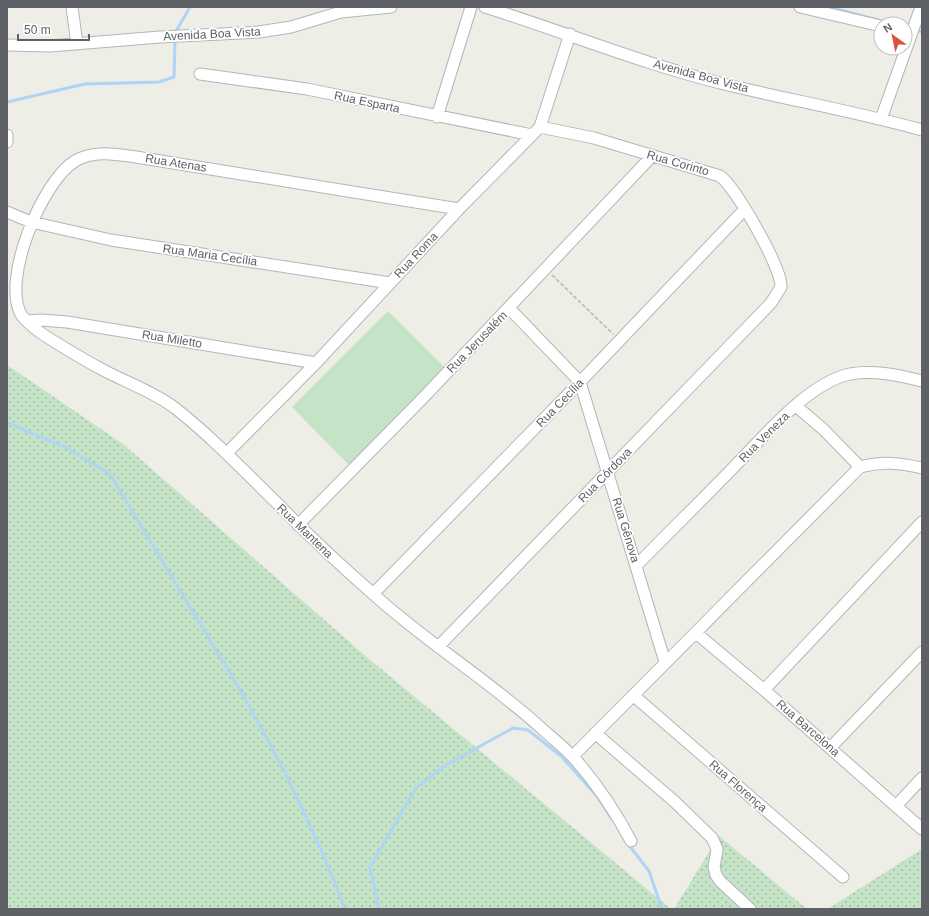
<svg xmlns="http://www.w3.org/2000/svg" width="929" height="916" font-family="Arial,sans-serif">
<defs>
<pattern id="grass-dots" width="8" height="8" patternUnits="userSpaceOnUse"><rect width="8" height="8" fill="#c5e3c6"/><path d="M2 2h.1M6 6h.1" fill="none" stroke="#a3bba4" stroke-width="1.8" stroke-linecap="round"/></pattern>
</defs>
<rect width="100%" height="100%" fill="#eeede6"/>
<path fill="url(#grass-dots)" d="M 7,365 L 123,444 L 369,659 L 671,909 L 7,909 Z
M 719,836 L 807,909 L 674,909 Z
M 922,849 L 922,909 L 828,909 L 834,905 Z"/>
<path fill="#c5e3c6" d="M 388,311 L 446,369 L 349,465 L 292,407 Z"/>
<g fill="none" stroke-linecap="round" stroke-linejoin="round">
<path stroke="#aed5f6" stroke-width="3" d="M 829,7 L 893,24
M 905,27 L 922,32
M 175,33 L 190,7
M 7,102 L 85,84 L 159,82 L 174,77 L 175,39
M 7,423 L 65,447 L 107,472 L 111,476 L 242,693 L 285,772 L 322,852 L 345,909
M 628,844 L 649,871 L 662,909
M 379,909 L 370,867 L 416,788 L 446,765 L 513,728 L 528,730 L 561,756 L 596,795 L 612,819"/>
<defs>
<path id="minor" d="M 72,7 L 77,44
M 485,7 C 565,32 643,64 724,84 C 790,100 857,112 922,130
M 800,7 L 881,26
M 7,45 L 50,46 L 160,37 L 259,32 L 291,27 L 341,12 L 391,7
M 200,74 L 307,89 L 532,135
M 437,117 L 471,7
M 881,119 L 921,7
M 7,135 L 7,142
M 459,209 L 136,157 C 115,154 94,150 75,161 C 42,181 0,282 22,316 C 31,327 43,335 55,342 C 71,352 88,362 105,371 C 128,383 154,392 175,408 C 212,437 245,472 279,505 C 308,535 339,564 371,592 C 424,641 486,678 540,727 C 551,737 564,747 575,759 C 597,784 615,811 631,841
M 7,212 L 31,222 L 111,240 L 390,283
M 509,308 L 580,382 L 665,662
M 28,321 L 41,320 L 67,322 L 316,363
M 796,406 L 823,429 L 860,467
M 227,453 L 316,363 L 459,209 L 540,127 L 570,34
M 298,525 L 423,398 L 652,156
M 637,565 C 668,533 700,502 731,470 C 761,440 807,383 850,374 C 875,370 898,375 922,381
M 373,594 L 580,382 L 745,209
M 696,633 L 764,690 L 922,829
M 438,647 L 771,303 L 781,287 C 782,268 736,188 720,176 L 594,138 L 540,127
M 764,690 L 922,522
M 633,695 L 843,877
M 595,733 L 675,802 L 712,838 L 717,849 L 714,867 L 716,875 L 720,881 L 750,909
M 830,748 L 922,652
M 573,756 L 860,467 C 882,461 900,463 922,468
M 896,806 L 922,778"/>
</defs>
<use href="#minor" stroke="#b3b6b9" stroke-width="13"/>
<path stroke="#9fc3ab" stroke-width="1.5" stroke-dasharray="4 2" stroke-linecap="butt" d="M 552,275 L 613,334"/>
<use href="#minor" stroke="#fff" stroke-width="11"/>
</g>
<g text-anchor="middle" stroke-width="3.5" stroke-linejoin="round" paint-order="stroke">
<g font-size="12" fill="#5e6165" stroke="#fff">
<text transform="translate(212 34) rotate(-3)" y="4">Avenida Boa Vista</text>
<text transform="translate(701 76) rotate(15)" y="4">Avenida Boa Vista</text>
<text transform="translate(367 102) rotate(12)" y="4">Rua Esparta</text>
<text transform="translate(176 163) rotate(9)" y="4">Rua Atenas</text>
<text transform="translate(678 163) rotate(16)" y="4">Rua Corinto</text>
<text transform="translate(210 255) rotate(8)" y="4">Rua Maria Cecília</text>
<text transform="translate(416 255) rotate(-47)" y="4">Rua Roma</text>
<text transform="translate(172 339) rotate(9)" y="4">Rua Miletto</text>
<text transform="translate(477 342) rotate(-46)" y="4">Rua Jerusalém</text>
<text transform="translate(560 403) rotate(-46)" y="4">Rua Cecília</text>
<text transform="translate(764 437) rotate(-45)" y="4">Rua Veneza</text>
<text transform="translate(605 475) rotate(-46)" y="4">Rua Córdova</text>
<text transform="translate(626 530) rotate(73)" y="4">Rua Gênova</text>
<text transform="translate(305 531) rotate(44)" y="4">Rua Mantena</text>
<text transform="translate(808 728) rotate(41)" y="4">Rua Barcelona</text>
<text transform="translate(738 786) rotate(41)" y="4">Rua Florença</text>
</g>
</g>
<rect width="929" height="916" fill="none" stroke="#5e6165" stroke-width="16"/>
<g transform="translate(893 36) rotate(327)"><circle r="19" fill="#ffffff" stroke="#bfc0c1"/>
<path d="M0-3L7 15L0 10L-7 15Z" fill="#d75343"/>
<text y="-6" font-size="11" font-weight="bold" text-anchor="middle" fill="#5e6165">N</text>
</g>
<path d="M18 34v6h71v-6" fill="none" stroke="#5e6165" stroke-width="2"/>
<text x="24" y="34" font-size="12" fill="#5e6165" stroke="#ffffff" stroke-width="3" paint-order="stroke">50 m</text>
</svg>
